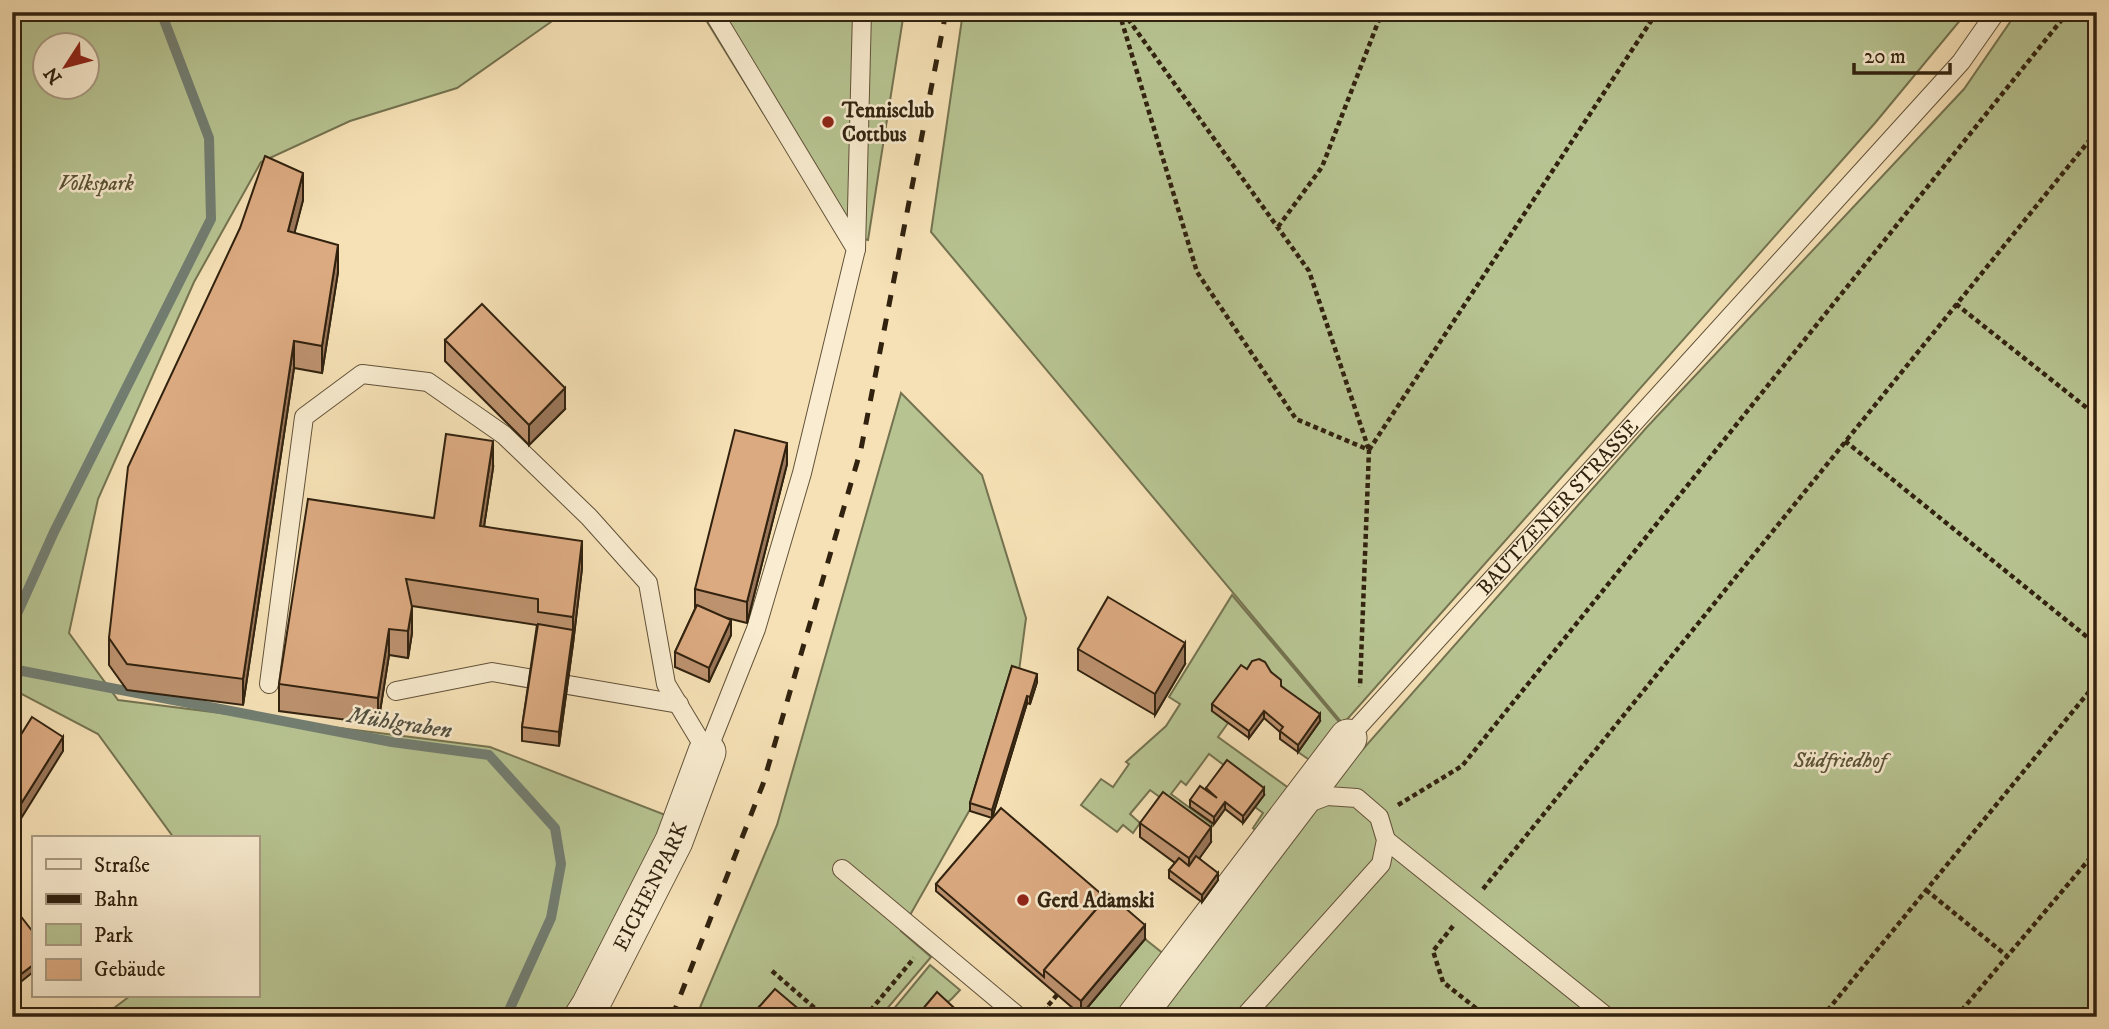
<svg xmlns="http://www.w3.org/2000/svg" width="2109" height="1029" font-family="'IM FELL DW Pica',serif">
<rect width="100%" height="100%" fill="#f6e1b6"/>
<filter id="stains"><feTurbulence type="fractalNoise" baseFrequency=".00286" numOctaves="4"/><feColorMatrix values="0 0 0 0 .2 0 0 0 0 .09 0 0 0 0 .02 0 0 0 .5 -.17"/></filter>
<radialGradient id="worn" r=".72"><stop offset=".6" stop-color="#630" stop-opacity="0"/><stop offset="1" stop-color="#630" stop-opacity=".3"/></radialGradient>
<path fill="#b7c492" stroke="#747350" stroke-width="2" fill-rule="evenodd" d="M 12,12 L 565,12 L 457,88 L 350,121 L 261,162 L 194,282 L 98,499 L 69,633 L 118,700 L 490,747 L 668,816 L 570,1007 L 562,1017 L 102,1017 L 130,996 L 257,996 L 257,838 L 174,838 L 98,734 L 12,689 ZM 46,46 L 88,46 L 88,88 L 46,88 Z
M 701,12 L 904,12 L 868,240 L 837,232 Z
M 963,12 L 1967,12 L 1875,123 L 1343,724 L 931,232 Z
M 2017,12 L 2097,12 L 2097,1017 L 1158,1017 L 1349,765 L 1647,427 L 1964,89 Z
M 901,393 L 982,475 L 1026,618 L 1010,739 L 901,931 L 931,957 L 880,1017 L 696,1017 L 777,825 Z
M 1232,595 L 1340,723 L 1311,761 L 1298,752 L 1320,721 L 1213,711 L 1228,723 L 1218,737 L 1290,789 L 1259,833 L 1253,828 L 1263,813 L 1255,807 L 1264,795 L 1209,754 L 1186,785 L 1181,781 L 1171,794 L 1213,825 L 1208,832 L 1150,790 L 1130,814 L 1140,823 L 1133,833 L 1123,825 L 1117,832 L 1081,805 L 1101,779 L 1113,787 L 1129,764 L 1126,762 L 1166,726 L 1180,704 L 1169,697 Z
M 1145,939 L 1165,955 L 1118,1017 L 1081,1015 Z
M 930,965 L 960,990 C 935,1019 923,1017 887,1017 Z"/>
<g fill="none" stroke-linecap="round" stroke-linejoin="round">
<path stroke="#727e72" stroke-width="10" d="M 12,625 L 54,532 L 211,219 L 209,138 L 161,12
M 12,669 L 392,742 L 489,755 L 555,828 L 561,864 L 551,918 L 506,1017"/>
<defs>
<g id="lane">
<path d="M 856,249 L 862,12"/>
<path d="M 269,684 L 304,417 L 362,374 L 428,382 L 504,435 L 589,517 L 648,583 L 666,684 L 707,752"/>
<path d="M 396,691 L 492,672 L 679,704"/>
<path id="s1" d="M 1348,738 L 1961,62 L 1996,12"/>
<path d="M 707,752 L 756,629 L 802,473 L 856,249 L 713,12"/>
<path d="M 1386,840 L 1607,1017"/>
<path d="M 842,869 L 1019,1017"/>
<path d="M 1244,1017 L 1381,864 L 1386,840 L 1379,817 L 1357,798 L 1327,796 L 1306,804"/>
</g>
<g id="street">
<path id="s2" d="M 583,1017 L 590,1006 L 674,841 L 707,752"/>
<path d="M 1136,1017 L 1348,738"/>
</g>
</defs>
<use href="#lane" stroke="#625239" stroke-width="20"/>
<use href="#street" stroke="#625239" stroke-width="39"/>
<path stroke="#31220f" stroke-width="4.5" stroke-dasharray="5 3.5" stroke-linecap="butt" d="M 1119,12 L 1197,272 L 1296,419 L 1369,450 L 1360,687
M 1123,12 L 1309,271 L 1369,450
M 1278,227 L 1322,167 L 1382,12
M 1956,304 L 2097,416
M 1845,441 L 2097,645
M 1369,450 L 1657,12
M 1398,805 L 1462,766 L 2068,12
M 2088,861 L 2097,868
M 1483,889 L 2097,131
M 1926,890 L 2007,956
M 1453,926 L 1433,951 L 1443,982 L 1487,1017
M 772,971 L 825,1017
M 865,1017 L 914,958
M 1056,1017 L 1046,1008 L 1057,995
M 1822,1017 L 2097,682
M 1956,1017 L 2097,850"/>
<use href="#lane" stroke="#f9ecd0" stroke-width="18"/>
<use href="#street" stroke="#f9ecd0" stroke-width="37"/>
<path stroke="#31220f" stroke-width="5" stroke-dasharray="12 12" stroke-linecap="butt" d="M 672,1017 L 763,784 L 861,449 L 946,12"/>
</g>
<path fill="#bd926f" stroke="#31220f" stroke-width="2" d="M 303,200 L 294,233 L 338,272 L 322,373 L 294,368 L 243,705 L 127,690 L 109,665 L 109,638 Z
M 445,340 L 565,409 L 529,445 L 445,361 Z
M 787,464 L 747,623 L 723,617 L 731,635 L 709,682 L 675,667 L 675,652 L 695,609 L 695,589 Z
M 493,468 L 484,526 L 582,568 L 573,644 L 559,746 L 522,741 L 522,727 L 537,625 L 412,606 L 412,633 L 408,658 L 389,655 L 378,724 L 279,711 L 279,684 Z
M 1078,649 L 1185,664 L 1155,715 L 1078,670 Z
M 1012,666 L 1037,682 L 1030,704 L 1027,703 L 992,818 L 970,811 L 970,803 Z
M 1247,669 L 1271,672 L 1281,686 L 1320,721 L 1298,752 L 1280,739 L 1280,732 L 1264,718 L 1249,738 L 1212,711 L 1212,704 Z
M 1206,788 L 1264,795 L 1243,823 L 1225,809 L 1214,824 L 1190,807 L 1190,800 L 1206,790 Z
M 1140,823 L 1211,842 L 1199,858 L 1218,880 L 1202,902 L 1169,878 L 1169,870 L 1175,863 L 1140,837 Z
M 936,884 L 1145,939 L 1081,1015 L 936,891 Z
M 759,1007 L 808,1017 L 762,1017 L 759,1015 Z"/>
<path fill="#9a775a" stroke="#31220f" stroke-width="2" d="M 303,173 L 303,200 L 288,258 L 288,231 Z
M 338,245 L 338,272 L 322,373 L 322,346 Z
M 294,341 L 294,368 L 243,705 L 243,679 Z
M 565,388 L 565,409 L 529,445 L 529,425 Z
M 493,441 L 493,468 L 480,552 L 480,526 Z
M 787,443 L 787,464 L 747,623 L 747,602 Z
M 582,541 L 582,568 L 573,644 L 559,746 L 559,732 L 573,630 L 573,617 Z
M 412,607 L 412,633 L 408,658 L 408,631 Z
M 731,620 L 731,635 L 709,682 L 709,668 Z
M 389,629 L 389,655 L 378,724 L 378,698 Z
M 1185,643 L 1185,664 L 1155,715 L 1155,694 Z
M 1037,674 L 1037,682 L 1030,704 L 1030,697 Z
M 1027,696 L 1027,703 L 992,818 L 992,810 Z
M 1264,711 L 1264,718 L 1249,738 L 1249,731 Z
M 1320,714 L 1320,721 L 1298,752 L 1298,745 Z
M 63,737 L 63,751 L 12,833 L 12,818 Z
M 1264,788 L 1264,795 L 1243,823 L 1243,816 Z
M 1225,802 L 1225,809 L 1214,824 L 1214,817 Z
M 1211,827 L 1211,842 L 1189,873 L 1189,858 Z
M 1218,873 L 1218,880 L 1202,902 L 1202,895 Z
M 1145,925 L 1145,939 L 1081,1015 L 1081,1001 Z
M 33,965 L 33,972 L 12,989 L 12,981 Z"/>
<path fill="#dcaa81" stroke="#31220f" stroke-width="2" d="M 265,156 L 303,173 L 288,231 L 338,245 L 322,346 L 294,341 L 243,679 L 127,664 L 109,638 L 128,467 L 240,228 Z
M 482,304 L 565,388 L 529,425 L 445,340 Z
M 735,430 L 787,443 L 747,602 L 695,589 Z
M 446,434 L 493,441 L 480,526 L 582,541 L 573,617 L 538,612 L 538,599 L 406,579 L 412,607 L 408,631 L 389,629 L 378,698 L 279,684 L 308,499 L 434,518 Z
M 1108,597 L 1185,643 L 1155,694 L 1078,649 Z
M 697,605 L 731,620 L 709,668 L 675,652 Z
M 538,624 L 573,630 L 559,732 L 522,727 Z
M 1259,659 L 1265,662 L 1271,672 L 1281,680 L 1281,686 L 1320,714 L 1298,745 L 1280,731 L 1283,727 L 1264,711 L 1249,731 L 1212,704 L 1241,665 L 1247,669 L 1252,661 Z
M 1012,666 L 1037,674 L 1030,697 L 1027,696 L 992,810 L 970,803 Z
M 32,717 L 63,737 L 12,818 L 12,749 Z
M 1227,760 L 1264,788 L 1243,816 L 1225,802 L 1214,817 L 1190,800 L 1200,786 L 1217,798 L 1206,788 Z
M 1163,792 L 1211,827 L 1189,858 L 1140,823 Z
M 1001,808 L 1106,898 L 1044,970 L 1044,977 L 936,884 Z
M 1196,856 L 1218,873 L 1202,895 L 1169,870 L 1179,858 L 1189,866 Z
M 1109,894 L 1145,925 L 1081,1001 L 1044,970 Z
M 12,905 L 33,932 L 33,965 L 12,981 Z
M 775,989 L 808,1017 L 770,1017 L 759,1007 Z
M 937,992 L 964,1017 L 916,1017 Z"/>
<g fill="#8f2418" stroke="#f9ecd0" stroke-width="2.5">
<circle cx="828" cy="122" r="7"/>
<circle cx="1023" cy="900" r="7"/>
</g>
<g text-anchor="middle" stroke-width="5" stroke-linejoin="round" paint-order="stroke">
<g font-size="21" font-weight="bold" fill="#31220f" stroke="#f9ecd0" text-anchor="start">
<text x="842" y="117">Tennisclub<tspan x="842" dy="24">Cottbus</tspan></text>
<text x="1037" y="907">Gerd Adamski</text>
</g>
<g font-size="21" font-style="italic" fill="#595336" stroke="#f9ecd0">
<text x="96" y="190">Volkspark</text>
<text x="1840" y="767">Südfriedhof</text>
</g>
<g font-size="21" fill="#31220f" stroke="#f9ecd0">
<text dy="7" stroke="none"><textPath href="#s1" startOffset="312">BAUTZENER STRASSE</textPath></text>
<text dy="7" stroke="none"><textPath href="#s2" startOffset="147">EICHENPARK</textPath></text>
</g>
<g font-size="23" font-style="italic" fill="#525041" stroke="#f9ecd0">
<text transform="translate(400 722) rotate(9)" y="8">Mühlgraben</text>
</g>
</g>
<rect width="2109" height="1029" fill="none" stroke="#f6e1b6" stroke-width="42"/>
<rect x="14" y="14" width="2081" height="1001" fill="none" stroke="#31220f" stroke-width="3.5"/>
<rect x="21" y="21" width="2067" height="987" fill="none" stroke="#31220f" stroke-width="2"/>
<rect x="32" y="836" width="228" height="161" fill="#f9ecd0" stroke="#a99b83" stroke-width="2"/>
<rect x="46" y="859" width="35" height="10" fill="#f9ecd0" stroke="#a99b83" stroke-width="2"/>
<text x="94" y="872" font-size="21" fill="#31220f">Straße</text>
<rect x="46" y="894" width="35" height="10" fill="#31220f" stroke="#a99b83" stroke-width="2"/>
<text x="94" y="906" font-size="21" fill="#31220f">Bahn</text>
<rect x="46" y="924" width="35" height="21" fill="#b7c492" stroke="#a99b83" stroke-width="2"/>
<text x="94" y="942" font-size="21" fill="#31220f">Park</text>
<rect x="46" y="959" width="35" height="21" fill="#dcaa81" stroke="#a99b83" stroke-width="2"/>
<text x="94" y="976" font-size="21" fill="#31220f">Gebäude</text>
<g transform="translate(66 66) rotate(234)"><circle r="33" fill="#f9ecd0" stroke="#a99b83" stroke-width="2"/>
<path d="M0-5L12 26L0 18L-12 26Z" fill="#8f2418"/>
<text y="-10" font-size="19" font-weight="bold" text-anchor="middle" fill="#31220f">N</text>
</g>
<path d="M1854 63v10h96v-10" fill="none" stroke="#31220f" stroke-width="3.5"/>
<text x="1864" y="63" font-size="21" fill="#31220f" stroke="#f9ecd0" stroke-width="5" paint-order="stroke">20 m</text>
<rect width="100%" height="100%" filter="url(#stains)"/>
<rect width="100%" height="100%" fill="url(#worn)"/>
</svg>
